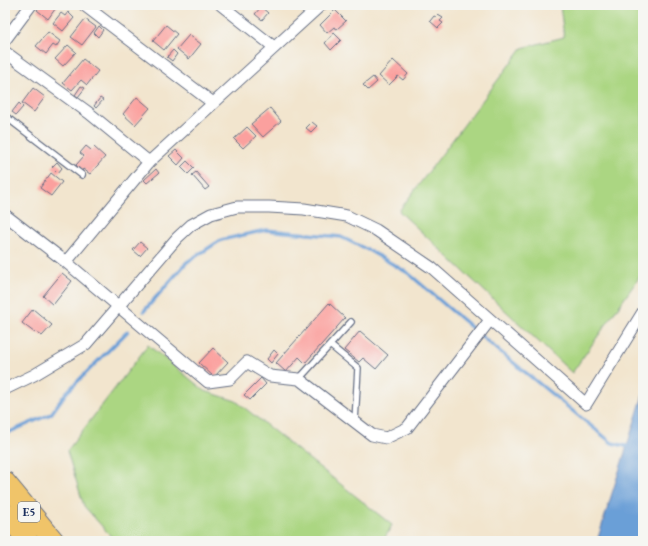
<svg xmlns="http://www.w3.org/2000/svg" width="648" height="546" font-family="'EB Garamond',serif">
<rect width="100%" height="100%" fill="#f6f6f2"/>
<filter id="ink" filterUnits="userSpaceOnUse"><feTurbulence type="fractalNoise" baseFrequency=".025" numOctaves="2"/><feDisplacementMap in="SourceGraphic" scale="8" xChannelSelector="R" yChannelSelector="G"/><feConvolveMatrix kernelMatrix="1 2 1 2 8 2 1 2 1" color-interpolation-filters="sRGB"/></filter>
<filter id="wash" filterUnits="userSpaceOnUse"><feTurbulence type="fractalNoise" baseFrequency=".012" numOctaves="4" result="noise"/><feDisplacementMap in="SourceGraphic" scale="16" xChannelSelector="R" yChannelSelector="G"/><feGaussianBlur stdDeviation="0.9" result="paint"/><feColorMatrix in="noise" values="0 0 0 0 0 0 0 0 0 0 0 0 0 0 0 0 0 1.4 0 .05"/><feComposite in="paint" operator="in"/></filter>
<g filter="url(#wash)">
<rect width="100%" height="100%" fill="#f2e5ce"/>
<path fill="#abd682" stroke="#638270" d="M 560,5 L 643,5 L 643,272 L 572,373 L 399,211 L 522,48 L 564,37 Z
M 148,345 L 205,391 L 236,401 L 392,525 L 383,541 L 115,541 L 84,506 L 67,451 Z"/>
<path fill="#6b9fd7" stroke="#43679a" d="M 643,395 L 643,541 L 597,541 Z"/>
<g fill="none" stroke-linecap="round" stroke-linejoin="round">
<path stroke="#6b9fd7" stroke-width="3.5" d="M 144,311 L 187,262 L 221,240 L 266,230 L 341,237 L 370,251 L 408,273 L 487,341 L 612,443 L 630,447
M 5,434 L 51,414 L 66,393 L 128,331"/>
</g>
<g id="blocks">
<path fill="#fba09e" d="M 41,5 L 58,5 L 48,19 L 37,10 Z
M 261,7 L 268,13 L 262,20 L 255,14 Z
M 335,10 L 346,21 L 337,29 L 334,27 L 327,33 L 320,25 Z
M 68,12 L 74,18 L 63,31 L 53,23 L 61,13 L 65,16 Z
M 438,15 L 443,18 L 440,21 L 443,23 L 438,28 L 430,21 L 434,16 L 436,17 Z
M 85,19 L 96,27 L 82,45 L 71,37 Z
M 166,25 L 177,34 L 164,50 L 153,41 Z
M 99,26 L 103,30 L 98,37 L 94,33 Z
M 48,32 L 60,41 L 56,47 L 53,45 L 46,54 L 36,46 Z
M 334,33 L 341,40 L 331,50 L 325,43 Z
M 189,35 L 201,44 L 189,59 L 177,49 Z
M 68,45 L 76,52 L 63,66 L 55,59 Z
M 173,50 L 177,54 L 172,61 L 167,57 Z
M 83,59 L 98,71 L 87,85 L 81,80 L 72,90 L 63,83 Z
M 393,60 L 408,74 L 403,80 L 398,76 L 389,85 L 379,76 Z
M 373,77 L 377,82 L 368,90 L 363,85 Z
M 81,86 L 85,88 L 78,97 L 75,95 Z
M 33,88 L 45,97 L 34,112 L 22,103 Z
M 137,97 L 150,108 L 135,125 L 123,114 Z
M 100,98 L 103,100 L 96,108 L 94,106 Z
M 19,103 L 23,107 L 16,115 L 12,112 Z
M 270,108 L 281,121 L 263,137 L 251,124 Z
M 312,122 L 317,126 L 311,132 L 306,128 Z
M 247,127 L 256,136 L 243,148 L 234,139 Z
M 86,146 L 91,150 L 94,147 L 105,157 L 90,174 L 83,169 L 82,171 L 76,165 L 84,156 L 80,153 Z
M 176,150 L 184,158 L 178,165 L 169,156 Z
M 187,161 L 194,168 L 188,174 L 181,167 Z
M 57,162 L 62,168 L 58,173 L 52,167 Z
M 156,169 L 159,173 L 147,183 L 144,180 Z
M 196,172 L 209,187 L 205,190 L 192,175 Z
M 51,173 L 62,182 L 51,196 L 40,188 Z
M 140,242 L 147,248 L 140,256 L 133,250 Z
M 62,273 L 72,281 L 53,305 L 43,296 Z
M 329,303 L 345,318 L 305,363 L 299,357 L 286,372 L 276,363 Z
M 33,309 L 52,325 L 42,336 L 36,332 L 35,333 L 22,323 Z
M 360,331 L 388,355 L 376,369 L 363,358 L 359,362 L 344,350 Z
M 213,348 L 228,362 L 214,377 L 199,363 Z
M 274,350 L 278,354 L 271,363 L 267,359 Z
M 261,378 L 266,384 L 250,400 L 244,395 Z"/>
</g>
</g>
<g filter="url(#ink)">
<use href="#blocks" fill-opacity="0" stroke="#666f85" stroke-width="1"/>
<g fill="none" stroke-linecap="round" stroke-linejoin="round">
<defs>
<path id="service" d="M 5,116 L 82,175
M 330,345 L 358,368 L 355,422
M 299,379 L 351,322"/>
<path id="minor" d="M 84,5 L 213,103
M 221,5 L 274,47
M 5,40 L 31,5
M 5,52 L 89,113 L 149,162
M 5,215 L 66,262 L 208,382 L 230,379 L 247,362 L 270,376 L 299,379 L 372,435 L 386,438 L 407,428 L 490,320
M 66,262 L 149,162 L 321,5
M 5,389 L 34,375 L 86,344 L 177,238 L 191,225 L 211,214 L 237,207 L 269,207 L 304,209 L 347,216 L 376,230 L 432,268 L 586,404 L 643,312"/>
<path id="motorway" d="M 5,482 L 54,541
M 5,513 L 28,541"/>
</defs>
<use href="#service" stroke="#666f85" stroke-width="8"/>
<use href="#minor" stroke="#666f85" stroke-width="13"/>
<use href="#motorway" stroke="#666f85" stroke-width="22"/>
<use href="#service" stroke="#fff" stroke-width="5.5"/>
<use href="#minor" stroke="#fff" stroke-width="11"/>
<use href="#motorway" stroke="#f0c469" stroke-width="20"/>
</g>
</g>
<g text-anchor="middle" stroke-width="3" stroke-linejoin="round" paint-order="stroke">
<rect fill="#f6f6f2" stroke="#5d6b8a" stroke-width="1" x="18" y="502" width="22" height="20" rx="3"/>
<g font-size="12" font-weight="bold" fill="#1b2f5e">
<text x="29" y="516">E5</text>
</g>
</g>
<rect width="648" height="546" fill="none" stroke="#f6f6f2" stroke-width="20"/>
</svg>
